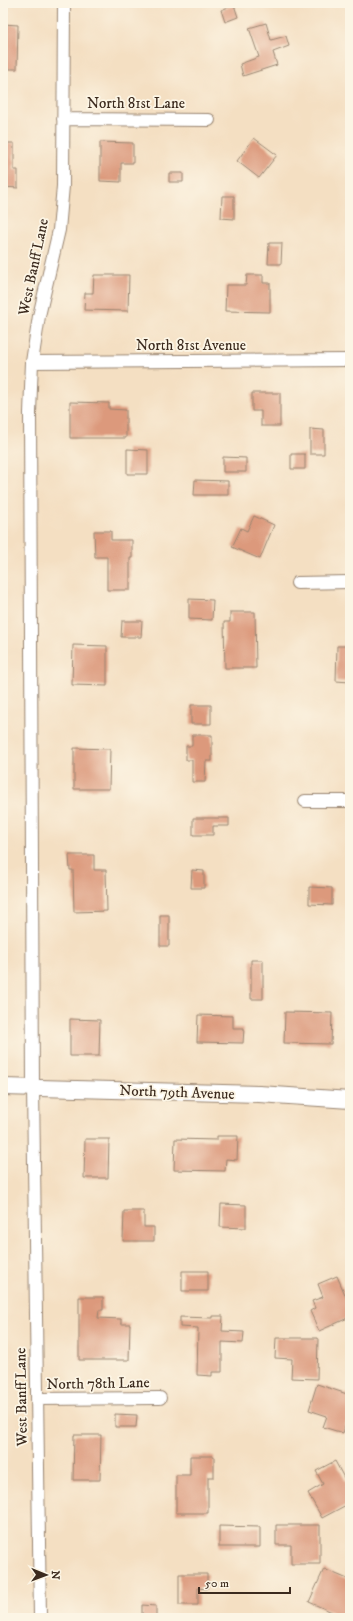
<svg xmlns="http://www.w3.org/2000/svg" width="353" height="1621" font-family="'IM FELL DW Pica',serif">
<rect width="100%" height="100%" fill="#fcf5e5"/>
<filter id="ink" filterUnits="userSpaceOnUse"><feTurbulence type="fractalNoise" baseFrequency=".025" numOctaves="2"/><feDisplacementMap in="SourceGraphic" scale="8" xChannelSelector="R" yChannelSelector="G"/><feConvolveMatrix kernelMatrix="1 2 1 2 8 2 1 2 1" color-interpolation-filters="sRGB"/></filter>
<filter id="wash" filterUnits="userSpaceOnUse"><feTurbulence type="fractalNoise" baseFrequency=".012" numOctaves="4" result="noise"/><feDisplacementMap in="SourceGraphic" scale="16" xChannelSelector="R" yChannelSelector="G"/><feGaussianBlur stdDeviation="0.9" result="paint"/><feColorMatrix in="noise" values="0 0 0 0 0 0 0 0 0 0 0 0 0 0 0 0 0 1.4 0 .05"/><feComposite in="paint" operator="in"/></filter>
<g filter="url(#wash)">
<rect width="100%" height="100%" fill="#f4dfc2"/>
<g id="blocks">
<path fill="#dc997c" d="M 234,5 L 238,17 L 225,22 L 221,10 Z
M 266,23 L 271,40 L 286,36 L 289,46 L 273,52 L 277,65 L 243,76 L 240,64 L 259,57 L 249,28 Z
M 3,24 L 18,25 L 17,69 L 3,69 Z
M 254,138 L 277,155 L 259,178 L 237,161 Z
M 100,142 L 133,143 L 133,163 L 121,163 L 121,182 L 100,181 Z
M 3,143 L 14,143 L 14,170 L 18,170 L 18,188 L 3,187 Z
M 169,173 L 183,173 L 183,182 L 169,182 Z
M 222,196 L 234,196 L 234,219 L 221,218 Z
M 269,243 L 282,243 L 281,264 L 268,264 Z
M 94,275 L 129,275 L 128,311 L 84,310 L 85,293 L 93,293 Z
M 247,275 L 263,275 L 263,283 L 270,283 L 270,312 L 225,311 L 226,285 L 246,285 Z
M 252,393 L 280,393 L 280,426 L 261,426 L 261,411 L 252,411 Z
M 70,402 L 109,403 L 109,409 L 126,410 L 126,438 L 70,438 Z
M 310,429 L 324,430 L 324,454 L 310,454 Z
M 127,449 L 148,450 L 148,474 L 127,474 Z
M 291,454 L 305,454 L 305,469 L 291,469 Z
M 223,457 L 246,458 L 246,472 L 223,472 Z
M 195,480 L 228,481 L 228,495 L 194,495 Z
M 254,516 L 274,525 L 260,559 L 232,547 L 241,528 L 247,531 Z
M 94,531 L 111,531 L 111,540 L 132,540 L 132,558 L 130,558 L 130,590 L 107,590 L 107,557 L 95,557 Z
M 189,599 L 213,600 L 212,620 L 189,619 Z
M 230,612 L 255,612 L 256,668 L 225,668 L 224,622 L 230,622 Z
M 122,621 L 142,621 L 141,637 L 121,637 Z
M 73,645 L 107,646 L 107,686 L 72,685 Z
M 337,646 L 350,646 L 350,682 L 336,681 Z
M 191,705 L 211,705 L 211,724 L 191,724 Z
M 192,735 L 212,735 L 212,761 L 206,761 L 205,782 L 192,782 L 192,760 L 186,760 L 186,746 L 192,746 Z
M 74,748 L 110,749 L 109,789 L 74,789 Z
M 193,818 L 229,818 L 229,826 L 213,826 L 213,835 L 193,835 Z
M 69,855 L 94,855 L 94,870 L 106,870 L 107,911 L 74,912 L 73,870 L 70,870 Z
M 192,870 L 204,871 L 204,888 L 191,888 Z
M 309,887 L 332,888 L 332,905 L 309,904 Z
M 160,915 L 169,915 L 169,946 L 160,946 Z
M 251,960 L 263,960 L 263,999 L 251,999 Z
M 285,1012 L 332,1013 L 331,1044 L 284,1043 Z
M 198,1015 L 233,1016 L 233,1028 L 244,1028 L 243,1043 L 197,1042 Z
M 70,1019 L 100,1020 L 99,1056 L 70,1056 Z
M 217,1136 L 238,1136 L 237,1160 L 226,1159 L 225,1171 L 174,1170 L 175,1139 L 217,1140 Z
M 85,1139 L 109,1139 L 108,1178 L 84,1178 Z
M 221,1204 L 246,1205 L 246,1228 L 220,1227 Z
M 124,1211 L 144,1211 L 144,1227 L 154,1227 L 154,1241 L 123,1241 Z
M 182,1271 L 208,1271 L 208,1291 L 182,1291 Z
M 337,1276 L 350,1306 L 350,1317 L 319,1331 L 310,1311 L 315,1308 L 312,1301 L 323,1297 L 318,1284 Z
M 79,1297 L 103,1297 L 103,1310 L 99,1310 L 98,1318 L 121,1319 L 121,1324 L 130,1324 L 129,1360 L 79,1360 Z
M 212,1316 L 223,1316 L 222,1331 L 244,1332 L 243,1343 L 222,1342 L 222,1372 L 212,1372 L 212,1376 L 197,1375 L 198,1328 L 180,1327 L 180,1317 L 212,1318 Z
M 276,1338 L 318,1338 L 317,1379 L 291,1378 L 292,1359 L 275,1358 Z
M 317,1384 L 350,1395 L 350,1411 L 343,1433 L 323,1427 L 327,1416 L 309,1410 Z
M 115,1414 L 137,1415 L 136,1427 L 115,1427 Z
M 74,1435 L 101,1435 L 100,1480 L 73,1480 Z
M 190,1456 L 214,1456 L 214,1477 L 208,1477 L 208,1513 L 176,1513 L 176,1475 L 190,1475 Z
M 335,1461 L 350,1489 L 350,1503 L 322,1518 L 308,1493 L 323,1484 L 316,1471 Z
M 276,1525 L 320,1525 L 320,1564 L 291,1564 L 291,1545 L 276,1545 Z
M 219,1526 L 260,1527 L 260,1547 L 219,1547 Z
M 324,1569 L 350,1580 L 350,1605 L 344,1618 L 329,1618 L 332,1612 L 309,1602 Z
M 179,1574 L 207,1574 L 207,1589 L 198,1588 L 198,1605 L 179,1605 Z
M 142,1605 L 156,1606 L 156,1618 L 142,1618 Z"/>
</g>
</g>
<g filter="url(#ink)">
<use href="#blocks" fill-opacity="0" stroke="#988470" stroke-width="1"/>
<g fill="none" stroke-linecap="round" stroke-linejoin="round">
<defs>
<path id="street" d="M 63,119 L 209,120
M 32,362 L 350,360
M 297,583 L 350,582
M 305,801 L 350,801
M 37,1399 L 160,1398
M 40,1618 L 33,1088 L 30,413 L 32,362 L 39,316 L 59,230 L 63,186 L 64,3"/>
<path id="secondary" d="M 3,1087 L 259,1094 L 350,1100"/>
</defs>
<use href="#street" stroke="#988470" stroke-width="14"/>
<use href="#secondary" stroke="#988470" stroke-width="18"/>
<use href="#street" stroke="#fff" stroke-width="12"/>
<use href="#secondary" stroke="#fff" stroke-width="16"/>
</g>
</g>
<g text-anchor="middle" stroke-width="3.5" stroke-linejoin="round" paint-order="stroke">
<g font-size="15" fill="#3b2a1e" stroke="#fcf5e5">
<text x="136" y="108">North 81st Lane</text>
<text transform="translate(33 267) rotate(-78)" y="5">West Banff Lane</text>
<text x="191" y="350">North 81st Avenue</text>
<text transform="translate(177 1092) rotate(2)" y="5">North 79th Avenue</text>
<text transform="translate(98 1383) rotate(-1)" y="5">North 78th Lane</text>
<text transform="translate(21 1397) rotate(-91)" y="5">West Banff Lane</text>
</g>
</g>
<rect width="353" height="1621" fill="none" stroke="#fcf5e5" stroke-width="16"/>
<g transform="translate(46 1575) rotate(91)" stroke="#fcf5e5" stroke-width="3" paint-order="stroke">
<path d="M0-3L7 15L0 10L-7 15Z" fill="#3b2a1e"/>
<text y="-6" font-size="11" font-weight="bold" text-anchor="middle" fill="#3b2a1e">N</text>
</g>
<path d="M199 1587v6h91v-6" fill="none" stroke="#3b2a1e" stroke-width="2"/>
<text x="205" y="1587" font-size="12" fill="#3b2a1e" stroke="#fcf5e5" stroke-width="3" paint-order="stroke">50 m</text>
</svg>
